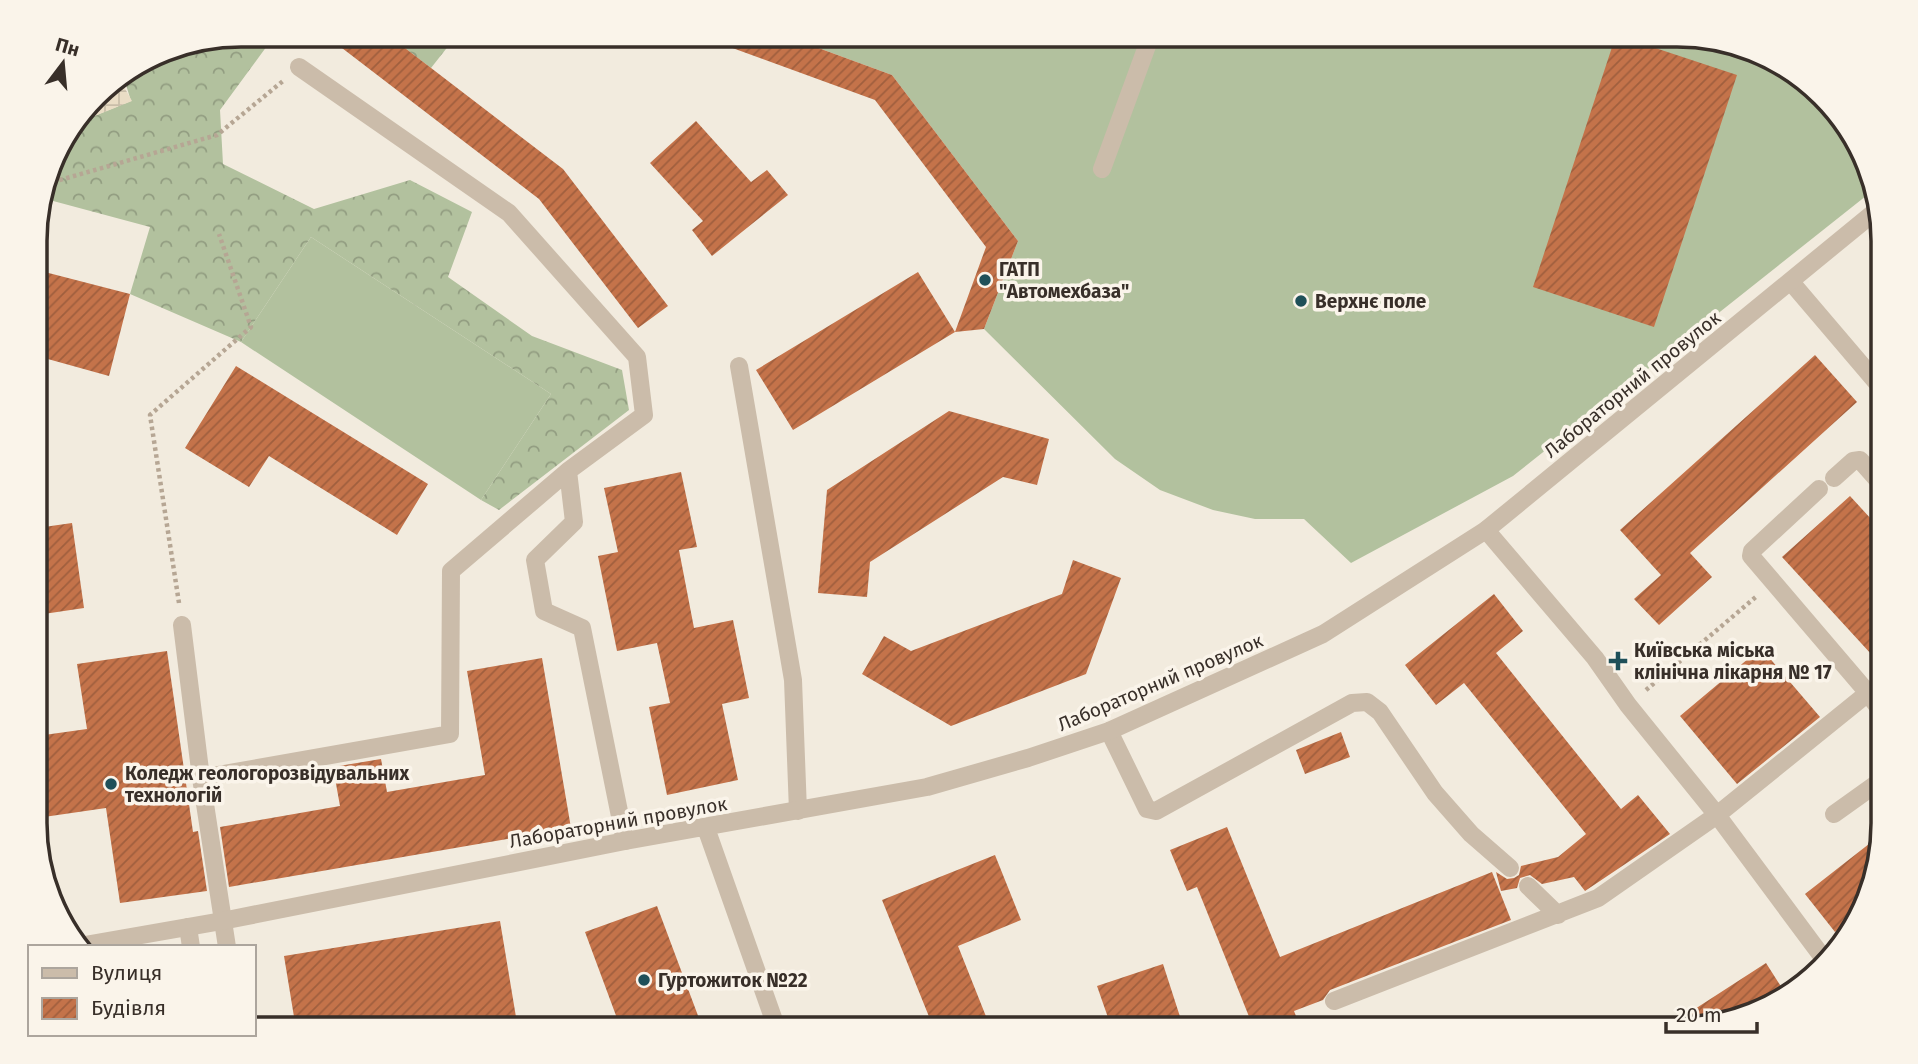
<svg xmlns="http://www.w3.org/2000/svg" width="1918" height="1064" font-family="'Fira Sans',sans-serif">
<defs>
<pattern id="forest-crowns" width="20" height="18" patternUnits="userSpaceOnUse" patternTransform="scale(1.75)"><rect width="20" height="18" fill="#b2c19e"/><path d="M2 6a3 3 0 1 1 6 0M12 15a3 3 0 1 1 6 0" fill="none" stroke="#929d81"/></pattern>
<pattern id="plaza-grid" width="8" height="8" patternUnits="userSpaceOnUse" patternTransform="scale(1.75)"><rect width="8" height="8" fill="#eaddc5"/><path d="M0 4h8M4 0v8" fill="none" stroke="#c9bea9"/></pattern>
<pattern id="building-hatch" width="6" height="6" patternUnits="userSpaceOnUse" patternTransform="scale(1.75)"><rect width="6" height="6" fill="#c4734a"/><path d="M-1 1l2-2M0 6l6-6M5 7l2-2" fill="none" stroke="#a05f3e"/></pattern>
</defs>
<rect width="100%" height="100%" fill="#f2ebde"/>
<path fill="#b2c19e" d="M 783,35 L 1677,35 L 1780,62 L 1848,127 L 1871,192 L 1513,476 L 1351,563 L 1304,519 L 1255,519 L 1213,510 L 1160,490 L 1115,459 L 984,329 L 1018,241 L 892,75 Z
M 311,237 L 551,394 L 481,500 L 241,342 Z"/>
<path fill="url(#forest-crowns)" d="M 241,35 L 275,35 L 220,110 L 223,164 L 314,209 L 410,180 L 472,212 L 448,277 L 532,336 L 622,370 L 629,410 L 499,510 L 481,500 L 551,394 L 311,237 L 241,342 L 130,294 L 150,227 L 42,198 L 56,150 L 77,123 L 131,101 L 123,75 C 157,54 181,38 221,48 L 224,38 Z
M 388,35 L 457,35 L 431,68 Z"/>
<path fill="url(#plaza-grid)" d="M 119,78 L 132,101 L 77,123 L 105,86 Z"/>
<path fill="url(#building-hatch)" d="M 325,35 L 388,35 L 563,169 L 668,306 L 638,328 L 539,199 Z
M 705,35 L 783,35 L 892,75 L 1018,241 L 984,329 L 955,332 L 986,247 L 875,100 L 705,38 Z
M 1616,35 L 1737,75 L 1654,327 L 1533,287 Z
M 696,121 L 751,182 L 767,170 L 788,195 L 712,256 L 692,230 L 703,221 L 650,163 Z
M 37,270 L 130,294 L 109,376 L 37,356 Z
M 918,272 L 955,332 L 793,430 L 756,370 Z
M 1815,355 L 1857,402 L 1690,553 L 1712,577 L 1659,625 L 1634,599 L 1661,575 L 1620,530 Z
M 236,366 L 428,484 L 397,535 L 269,456 L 249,487 L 185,448 Z
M 949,411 L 1049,439 L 1037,485 L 1003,477 L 870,562 L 867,597 L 818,593 L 827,490 Z
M 681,472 L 697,547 L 679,550 L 694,628 L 733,620 L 749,698 L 722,704 L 738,780 L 667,795 L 649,707 L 670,703 L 657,643 L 617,651 L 598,556 L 618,552 L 604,488 Z
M 1850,496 L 1883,532 L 1883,667 L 1782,557 Z
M 72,523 L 84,608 L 37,615 L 37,528 Z
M 1073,560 L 1121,578 L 1086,674 L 951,726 L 862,674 L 884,636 L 911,651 L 1062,594 Z
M 1494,594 L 1523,631 L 1496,653 L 1621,809 L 1638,795 L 1670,834 L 1585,891 L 1574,877 L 1542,884 L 1530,875 L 1520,878 L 1517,888 L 1501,891 L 1496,872 L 1507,879 L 1514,878 L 1519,875 L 1521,866 L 1558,857 L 1586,834 L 1464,683 L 1436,705 L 1405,665 Z
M 1761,648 L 1820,717 L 1737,784 L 1680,716 Z
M 167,651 L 193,832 L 198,831 L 207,891 L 120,903 L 106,808 L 37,818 L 37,736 L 87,729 L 77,664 Z
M 542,658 L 571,828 L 229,887 L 220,827 L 340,806 L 333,767 L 381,759 L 387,792 L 485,775 L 467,671 Z
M 1341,732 L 1350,757 L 1305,774 L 1296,750 Z
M 1227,827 L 1280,957 L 1492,872 L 1511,920 L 1330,990 L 1323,1000 L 1294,1011 L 1301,1029 L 1254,1029 L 1197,887 L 1187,891 L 1170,850 Z
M 1883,833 L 1859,913 L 1835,932 L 1805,894 Z
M 995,855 L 1021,920 L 958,946 L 991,1029 L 934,1029 L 882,900 Z
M 657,906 L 703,1029 L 621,1029 L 585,932 Z
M 500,921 L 518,1029 L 296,1029 L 284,956 Z
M 1766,963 L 1787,996 L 1690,1029 L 1664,1029 Z
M 1163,964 L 1184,1029 L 1112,1029 L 1097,986 Z"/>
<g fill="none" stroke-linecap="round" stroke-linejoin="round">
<path stroke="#b6a694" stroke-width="4.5" stroke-dasharray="3.5 3.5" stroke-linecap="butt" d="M 46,184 L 217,135 L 283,81
M 179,603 L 150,415 L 251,327 L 219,234
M 1646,690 L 1757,596
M 722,1029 L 748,1019"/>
<path stroke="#cbbcaa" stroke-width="18" d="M 1102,169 L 1151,35
M 1791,282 L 1883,390
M 739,366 L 793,680 L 798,811
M 568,471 L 574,522 L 535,560 L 544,611 L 582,628 L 625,841
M 1834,478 L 1853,461 L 1860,460 L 1883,486
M 1819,489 L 1752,551 L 1751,556 L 1868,693 L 1883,714
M 1486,530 L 1595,658 L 1628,705 L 1717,815 L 1824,959
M 182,625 L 201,778 L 450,734 L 451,571 L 568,471 L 644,415 L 637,357 L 509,213 L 299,67
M 1109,731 L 1147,809 L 1156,811 L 1352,703 L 1367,702 L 1380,712 L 1435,793 L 1471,834 L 1510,868
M 201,778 L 227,947
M 1834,814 L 1883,779
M 1528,886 L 1558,915
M 188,927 L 191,947
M 1334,1001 L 1598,898 L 1717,815 L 1868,693"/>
<path stroke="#cbbcaa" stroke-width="18" d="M 706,828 L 777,1029
M 79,946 L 222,921 L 625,841 L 927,787 L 1028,758 L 1109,731 L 1323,634 L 1486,530 L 1877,210"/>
</g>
<g fill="#1f5059" stroke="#faf4ea" stroke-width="2.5">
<circle cx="985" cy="280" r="7"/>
<circle cx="1301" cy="301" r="7"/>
<path d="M1614.5 650.5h7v7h7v7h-7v7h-7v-7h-7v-7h7z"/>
<circle cx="111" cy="784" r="7"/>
<circle cx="644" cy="980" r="7"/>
</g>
<g text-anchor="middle" stroke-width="7" stroke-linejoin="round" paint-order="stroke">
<g font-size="19" font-weight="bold" fill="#382f29" stroke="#faf4ea" text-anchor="start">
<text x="999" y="276">ГАТП<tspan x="999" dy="22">"Автомехбаза"</tspan></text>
<text x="1315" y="308">Верхнє поле</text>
<text x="1634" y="657">Київська міська<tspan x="1634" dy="22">клінічна лікарня № 17</tspan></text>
<text x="125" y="780">Коледж геологорозвідувальних<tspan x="125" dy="22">технологій</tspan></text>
<text x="658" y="987">Гуртожиток №22</text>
</g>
<g font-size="19" fill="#382f29" stroke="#faf4ea">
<text transform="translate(1632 384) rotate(-39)" y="7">Лабораторний провулок</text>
<text transform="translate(1160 682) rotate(-23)" y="7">Лабораторний провулок</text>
<text transform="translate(618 822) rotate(-10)" y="7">Лабораторний провулок</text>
</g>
</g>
<path d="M0 0H1918V1064H0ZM241 47H1677A194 194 0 0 1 1871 241V823A194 194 0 0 1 1677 1017H241A194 194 0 0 1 47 823V241A194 194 0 0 1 241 47Z" fill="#faf4ea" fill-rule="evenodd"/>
<path fill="none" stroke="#382f29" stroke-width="3.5" d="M241 47H1677A194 194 0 0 1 1871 241V823A194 194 0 0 1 1677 1017H241A194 194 0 0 1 47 823V241A194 194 0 0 1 241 47Z"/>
<rect x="28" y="945" width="228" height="91" fill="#faf4ea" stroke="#aca59d" stroke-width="2"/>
<rect x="42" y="968" width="35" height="10" fill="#cbbcaa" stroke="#aca59d" stroke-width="2"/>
<text x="91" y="980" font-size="21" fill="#382f29">Вулиця</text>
<rect x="42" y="998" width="35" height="21" fill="url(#building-hatch)" stroke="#aca59d" stroke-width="2"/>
<text x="91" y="1015" font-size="21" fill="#382f29">Будівля</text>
<g transform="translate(63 63) rotate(16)" stroke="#faf4ea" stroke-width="5" paint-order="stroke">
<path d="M0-5L12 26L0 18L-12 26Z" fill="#382f29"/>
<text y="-10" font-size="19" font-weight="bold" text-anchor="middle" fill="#382f29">Пн</text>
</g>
<path d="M1666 1022v10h91v-10" fill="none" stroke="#382f29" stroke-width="3.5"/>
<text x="1676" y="1022" font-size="21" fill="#382f29" stroke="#faf4ea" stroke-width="5" paint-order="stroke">20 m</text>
</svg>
